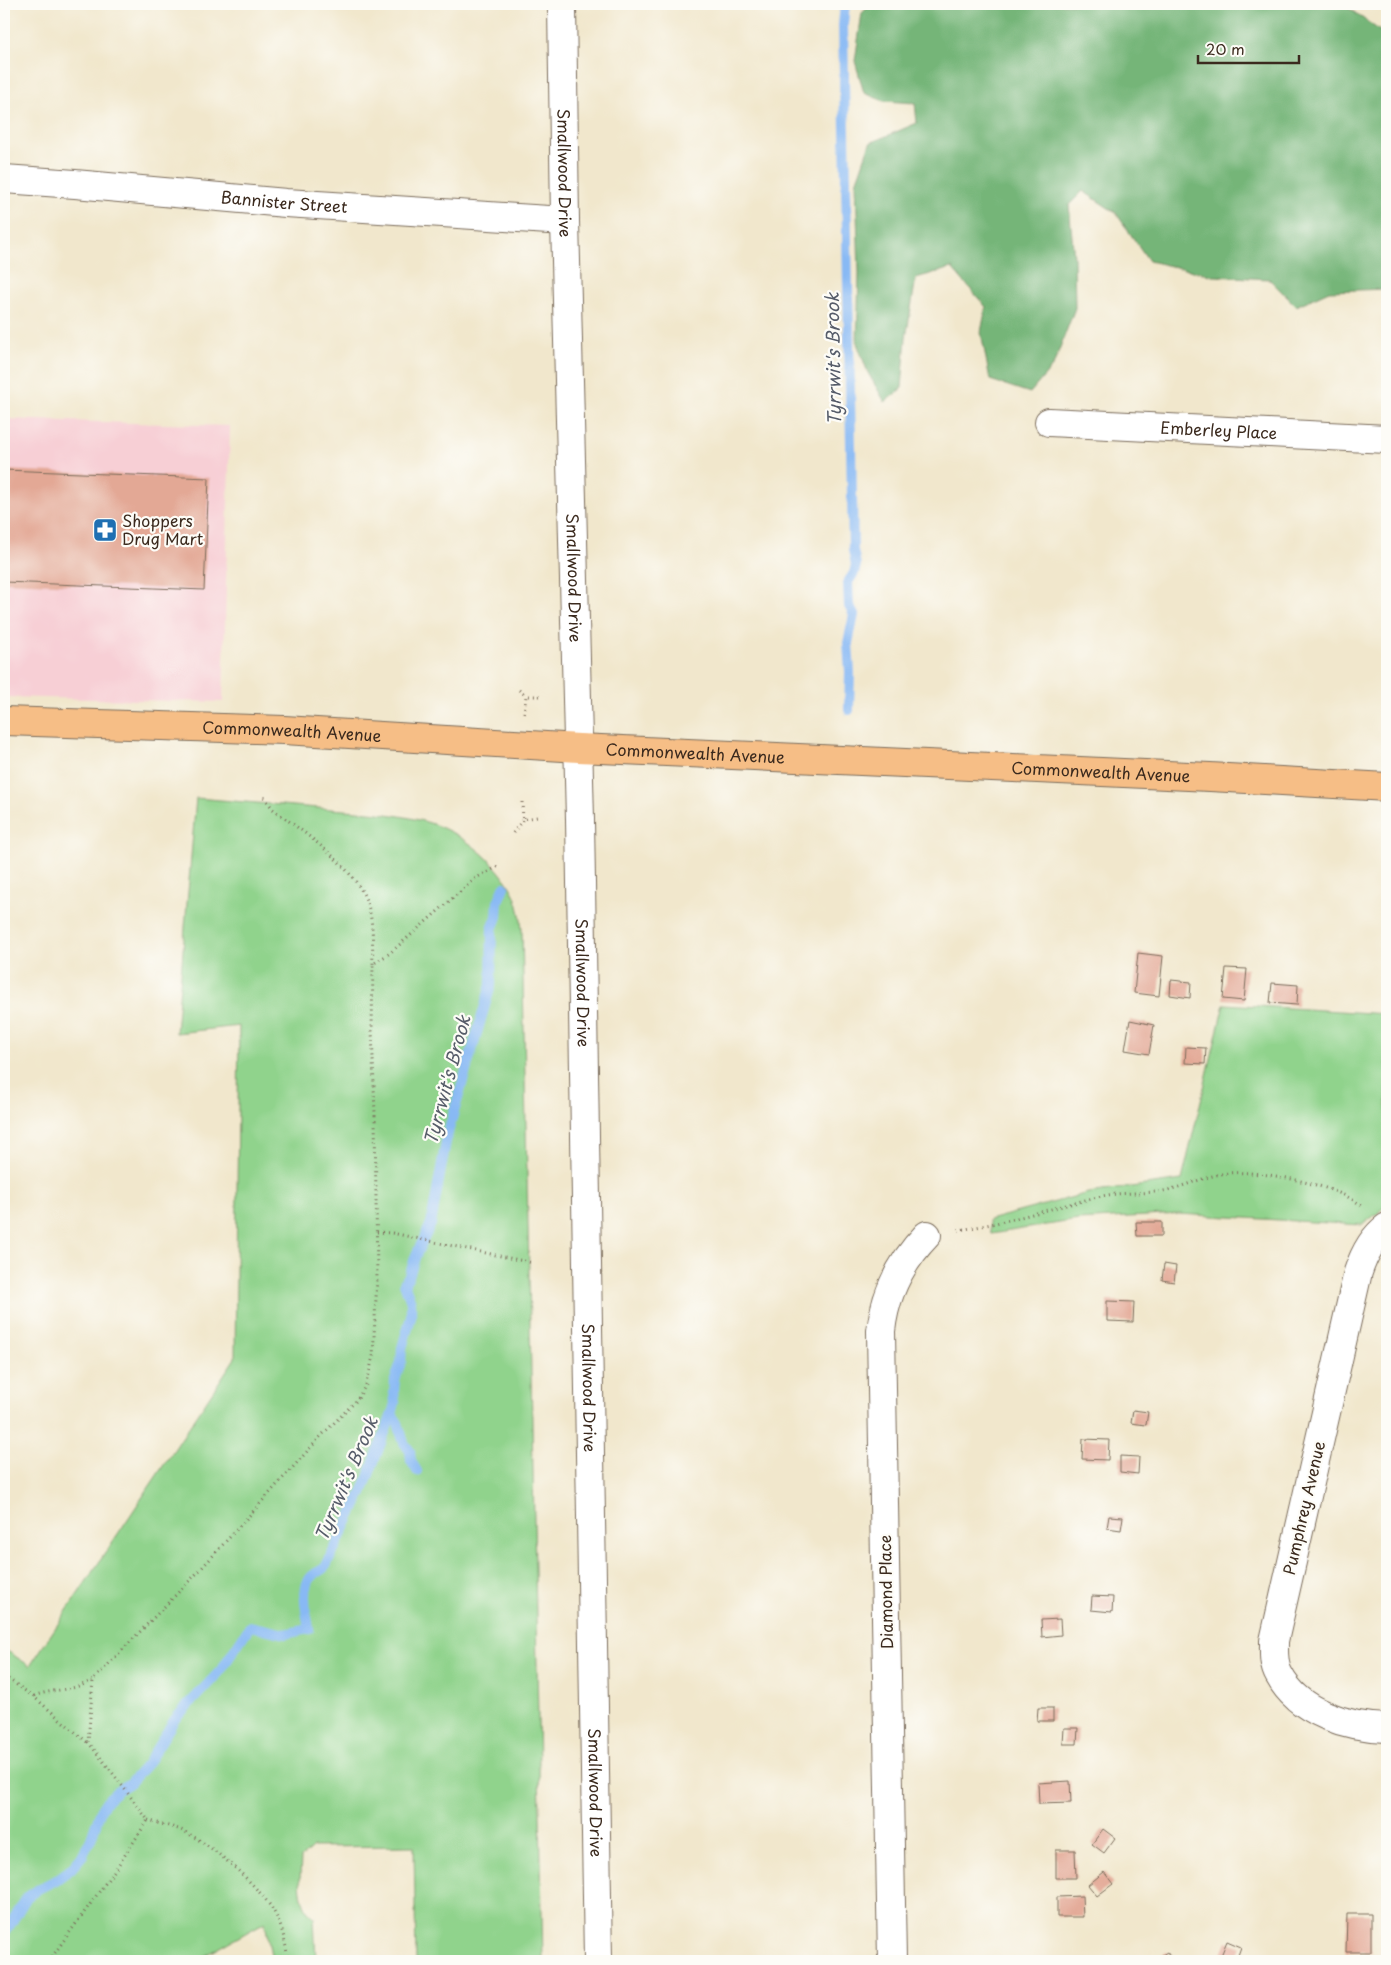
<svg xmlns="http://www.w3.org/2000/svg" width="1391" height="1965" font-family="'Playpen Sans',sans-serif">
<rect width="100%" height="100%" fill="#fdfcf7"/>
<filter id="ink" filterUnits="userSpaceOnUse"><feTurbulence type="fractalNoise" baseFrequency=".02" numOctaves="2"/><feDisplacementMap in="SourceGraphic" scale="10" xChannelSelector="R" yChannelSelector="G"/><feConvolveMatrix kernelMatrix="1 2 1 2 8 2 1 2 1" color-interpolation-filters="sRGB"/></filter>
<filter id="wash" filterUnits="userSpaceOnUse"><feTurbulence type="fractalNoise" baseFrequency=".0096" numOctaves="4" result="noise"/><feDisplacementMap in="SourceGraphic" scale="20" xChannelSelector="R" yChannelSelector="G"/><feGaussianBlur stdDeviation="1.12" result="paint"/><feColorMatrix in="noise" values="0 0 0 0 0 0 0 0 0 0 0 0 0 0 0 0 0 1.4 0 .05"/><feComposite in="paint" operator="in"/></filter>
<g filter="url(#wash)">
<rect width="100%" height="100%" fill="#f1e7cc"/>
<path fill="#f7cfd5" d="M 4,419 L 230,426 L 223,702 L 4,697 Z"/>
<path fill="#90d38c" stroke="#667e55" d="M 196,798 C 237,801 277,805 318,808 C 353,811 389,812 423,821 C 461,831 498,861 515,896 C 519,907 521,918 522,930 L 543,1961 L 416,1961 L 414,1846 L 313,1847 L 301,1858 C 300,1879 297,1903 314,1918 L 316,1961 L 272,1961 L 265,1922 L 196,1961 L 4,1961 L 4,1649 L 30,1666 L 235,1358 L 239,1026 L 176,1033 Z
M 1224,1004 L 1387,1014 L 1387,1206 L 1362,1225 L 1179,1214 L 1078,1220 L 991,1234 L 989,1220 L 1088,1193 L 1182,1180 Z"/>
<path fill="#74b578" stroke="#58704b" d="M 871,4 L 1343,4 L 1387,36 L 1387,289 L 1329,291 L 1296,306 L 1269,279 L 1215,276 L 1149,261 L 1116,213 L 1083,191 L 1069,205 L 1074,258 L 1075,308 L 1053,366 L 1030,393 L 990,380 L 981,332 L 986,307 L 952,268 L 916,278 L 906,338 L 902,388 L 885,402 L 868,373 L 857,343 L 859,273 L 856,183 L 870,143 L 917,123 L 915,103 L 884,101 L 864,93 L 855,61 L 862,13 Z"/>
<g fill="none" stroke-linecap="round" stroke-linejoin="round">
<path stroke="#88b9f4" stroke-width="10" d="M 845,4 L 843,25 L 853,550 L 856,565 L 854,573 L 848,582 L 849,606 L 854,615 L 848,643 L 850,672 L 849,710
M 392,1414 L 398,1423 L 404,1443 L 410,1451 L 411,1461 L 417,1471
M 4,1935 L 27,1897 L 40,1888 L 56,1880 L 71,1869 L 83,1855 L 91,1839 L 101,1809 L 107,1800 L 117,1791 L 130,1783 L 147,1764 L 175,1719 L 221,1670 L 250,1626 L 285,1634 L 309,1629 C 307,1614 299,1586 313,1575 C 318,1571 322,1571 326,1566 L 362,1493 L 392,1414 L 395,1403 L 394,1391 L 395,1380 L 401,1362 L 402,1348 L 411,1317 L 411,1302 L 404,1283 L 409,1276 L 416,1255 L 431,1224 L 447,1136 L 491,985 L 492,929 L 497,917 L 498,902 L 504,887"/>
</g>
<g id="blocks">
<path fill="#e3a895" d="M 4,470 L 209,478 L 204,590 L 4,582 Z
M 1138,953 L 1163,956 L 1159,996 L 1134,993 Z
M 1226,968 L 1247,969 L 1244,1001 L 1223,999 Z
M 1171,980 L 1191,982 L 1190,998 L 1170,995 Z
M 1272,983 L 1298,985 L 1297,1005 L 1270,1003 Z
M 1130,1020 L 1154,1025 L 1149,1054 L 1125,1050 Z
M 1186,1047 L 1206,1048 L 1205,1064 L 1185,1063 Z
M 1136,1222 L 1162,1222 L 1162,1236 L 1137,1236 Z
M 1164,1264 L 1176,1266 L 1174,1282 L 1162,1280 Z
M 1107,1301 L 1134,1302 L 1133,1322 L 1107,1321 Z
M 1133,1410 L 1148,1412 L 1146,1425 L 1131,1423 Z
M 1083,1439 L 1109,1440 L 1108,1460 L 1082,1459 Z
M 1120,1456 L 1139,1457 L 1138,1474 L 1120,1472 Z
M 1109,1516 L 1123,1517 L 1121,1530 L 1107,1528 Z
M 1092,1596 L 1113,1597 L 1112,1612 L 1091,1610 Z
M 1060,1619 L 1061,1635 L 1042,1637 L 1041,1620 Z
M 1038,1708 L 1053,1708 L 1053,1721 L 1037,1721 Z
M 1064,1728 L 1078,1728 L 1077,1744 L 1063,1744 Z
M 1070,1781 L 1071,1803 L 1039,1804 L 1038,1783 Z
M 1103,1829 L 1115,1838 L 1104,1853 L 1092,1844 Z
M 1056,1850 L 1075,1850 L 1076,1878 L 1056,1878 Z
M 1104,1872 L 1113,1884 L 1097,1896 L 1088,1885 Z
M 1082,1896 L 1083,1917 L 1057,1917 L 1057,1897 Z
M 1347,1914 L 1371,1914 L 1371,1952 L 1346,1952 Z
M 1227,1941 L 1241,1947 L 1236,1961 L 1228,1961 L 1220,1958 Z
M 1167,1952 L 1173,1961 L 1153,1961 Z"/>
</g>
</g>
<g filter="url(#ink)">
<use href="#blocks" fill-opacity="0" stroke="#7b6c5b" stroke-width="1"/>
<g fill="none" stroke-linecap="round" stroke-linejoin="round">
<defs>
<g id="minor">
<path id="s1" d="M 4,179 L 75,184 L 286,203 L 565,221"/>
<path id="s2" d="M 1049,422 L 1387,439"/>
<path d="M 1387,1227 C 1372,1238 1364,1254 1358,1272 L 1274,1641 C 1274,1653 1273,1665 1279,1675 C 1299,1713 1348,1727 1387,1728"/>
<path d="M 892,1961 L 881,1331 C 885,1293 901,1262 927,1235"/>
</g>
<g id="tertiary">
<path id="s3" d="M 562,4 L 565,221 L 580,819 L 598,1961"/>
</g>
<g id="primary">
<path id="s4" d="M 4,721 L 284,730 L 579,748 L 1210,777 L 1387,787"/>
</g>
</defs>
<use href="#minor" stroke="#7b6c5b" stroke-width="30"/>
<use href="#tertiary" stroke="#7b6c5b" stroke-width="30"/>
<use href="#primary" stroke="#7b6c5b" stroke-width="30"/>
<path stroke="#7b6c5b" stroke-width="3" stroke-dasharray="1 4" stroke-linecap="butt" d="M 519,690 L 526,696
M 524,713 L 526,696 L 540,696
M 264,797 L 273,809 C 305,834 357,867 368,906 C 374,924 372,945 373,964
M 522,802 L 523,819 L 537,817
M 513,833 L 523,819
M 958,1230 C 1007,1223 1054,1207 1102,1196 C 1122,1192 1143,1194 1163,1191 C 1185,1187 1206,1175 1229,1173 C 1261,1170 1339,1185 1363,1207
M 377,1232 L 392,1233 L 533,1263
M 4,1676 L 34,1697 L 87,1742
M 34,1696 C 54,1688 73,1692 92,1680
M 148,1820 C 159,1824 171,1826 181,1830 C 210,1843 256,1883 273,1910 C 282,1925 286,1944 288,1961
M 49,1961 L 117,1867 L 148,1820 L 108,1767 L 88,1742 L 93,1680 L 200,1570 L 322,1435 L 357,1400 L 367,1383 L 373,1356 L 377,1279 L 375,1115 L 372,1030 L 373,964 L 390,953 L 476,878 L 499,866"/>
<use href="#minor" stroke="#fff" stroke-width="28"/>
<use href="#tertiary" stroke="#fff" stroke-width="28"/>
<use href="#primary" stroke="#f6be86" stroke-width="28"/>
</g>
</g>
<defs>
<symbol id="pharmacy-square" viewBox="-11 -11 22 22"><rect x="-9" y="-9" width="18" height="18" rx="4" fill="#1f6fb2" stroke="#fdfcf7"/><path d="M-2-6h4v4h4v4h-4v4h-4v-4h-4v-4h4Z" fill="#fff"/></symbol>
</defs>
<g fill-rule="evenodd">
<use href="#pharmacy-square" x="91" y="516" width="28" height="28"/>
</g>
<g text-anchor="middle" stroke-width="4.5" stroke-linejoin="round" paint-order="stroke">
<g font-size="16" fill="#3b2a1e" stroke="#fdfcf7">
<text dy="6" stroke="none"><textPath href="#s3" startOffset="169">Smallwood Drive</textPath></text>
<text dy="6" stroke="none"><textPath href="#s1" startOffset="281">Bannister Street</textPath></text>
<text dy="6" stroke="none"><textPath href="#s2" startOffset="170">Emberley Place</textPath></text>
<text dy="6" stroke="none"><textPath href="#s3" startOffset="574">Smallwood Drive</textPath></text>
<text dy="6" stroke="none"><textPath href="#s4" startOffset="288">Commonwealth Avenue</textPath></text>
<text dy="6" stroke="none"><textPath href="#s4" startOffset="692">Commonwealth Avenue</textPath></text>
<text dy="6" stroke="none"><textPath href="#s4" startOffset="1098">Commonwealth Avenue</textPath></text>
<text dy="6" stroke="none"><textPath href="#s3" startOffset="979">Smallwood Drive</textPath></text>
<text dy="6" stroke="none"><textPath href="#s3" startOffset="1384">Smallwood Drive</textPath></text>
<text transform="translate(1304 1508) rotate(-77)" y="6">Pumphrey Avenue</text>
<text transform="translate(886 1592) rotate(-91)" y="6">Diamond Place</text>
<text dy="6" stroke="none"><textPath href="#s3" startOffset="1789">Smallwood Drive</textPath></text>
</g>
<g font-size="16" fill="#3b2a1e" stroke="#fdfcf7" text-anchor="start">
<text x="122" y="527">Shoppers<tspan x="122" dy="18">Drug Mart</tspan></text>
</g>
<g font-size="18" font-style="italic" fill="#565c69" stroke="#fdfcf7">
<text transform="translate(834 359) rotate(-91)" y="6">Tyrrwit's Brook</text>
<text transform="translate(448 1080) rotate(-75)" y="6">Tyrrwit's Brook</text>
<text transform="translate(347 1479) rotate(-67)" y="6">Tyrrwit's Brook</text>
</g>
</g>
<rect width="1391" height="1965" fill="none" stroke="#fdfcf7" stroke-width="20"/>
<path d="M1198 55v8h101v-8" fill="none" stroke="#3b2a1e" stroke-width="2.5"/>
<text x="1206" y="55" font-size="15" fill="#3b2a1e" stroke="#fdfcf7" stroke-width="4" paint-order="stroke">20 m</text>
</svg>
